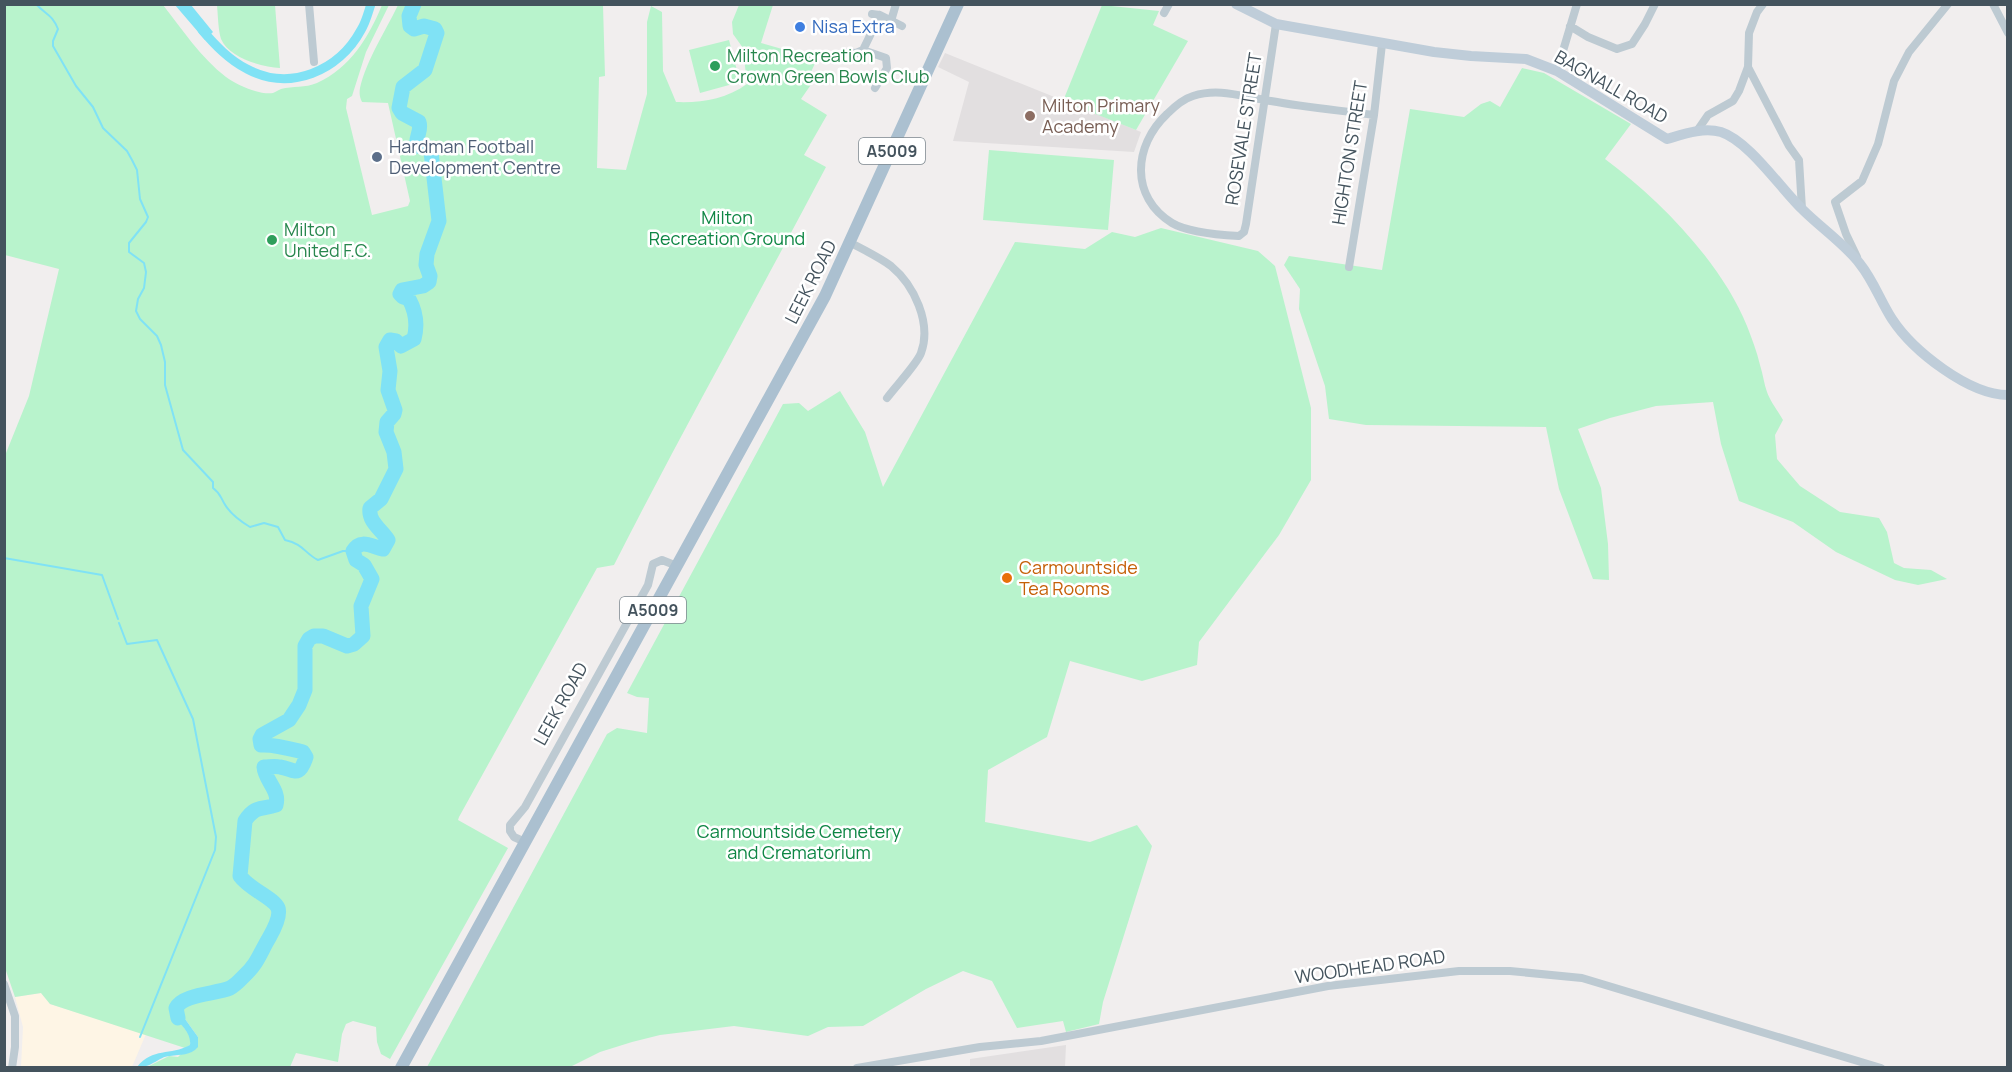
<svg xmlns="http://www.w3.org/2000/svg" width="2012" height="1072" font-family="Manrope,sans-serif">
<rect width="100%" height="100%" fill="#f1eeee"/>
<path fill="#fef5e5" d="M 41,993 L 50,1004 L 146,1034 L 132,1067 L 21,1067 L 23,1027 L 15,997 Z"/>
<path fill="#e2dfe0" d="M 945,53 L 1141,132 L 1134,152 L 953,141 L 969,82 L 938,67 Z
M 1066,1045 L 1065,1067 L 970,1067 L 970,1059 Z"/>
<path fill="#b8f3cc" d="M 5,5 L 163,5 C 182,29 201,58 226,77 C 237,85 259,95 273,93 C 276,92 278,90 281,89 C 293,86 305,88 317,83 C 350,68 369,37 382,5 L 389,5 L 366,52 L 352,96 L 347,99 L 346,108 L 372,215 L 408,206 L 410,201 L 388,103 L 362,102 C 360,98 359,94 360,88 C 366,61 386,30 398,5 L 603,5 L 605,76 L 599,77 L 597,168 L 626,170 L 647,94 L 647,22 L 651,6 L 662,12 L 663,71 L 676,102 C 702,103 726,99 747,84 L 743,48 L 733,34 L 732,22 L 739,5 L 773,5 L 761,43 L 817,59 L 811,72 L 817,76 L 801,99 L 827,115 L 804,155 L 826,167 C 756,300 682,431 614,565 L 597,568 L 459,817 L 458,820 L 508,848 L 390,1059 L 381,1054 L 377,1042 L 376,1027 L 353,1021 L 346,1024 L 342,1034 L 338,1062 L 296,1053 L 290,1067 L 147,1067 L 169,1056 L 178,1057 L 198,1037 L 180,1012 L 180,1007 L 183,1004 L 171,1010 L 191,1037 L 190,1045 L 185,1048 L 50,1004 L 41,993 L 15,997 L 4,965 L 4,458 L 29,396 L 59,269 L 5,255 Z
M 217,5 L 275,5 L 280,68 C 262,67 229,58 221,39 C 218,29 218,15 217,5 Z
M 1102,5 L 1159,11 L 1153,25 L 1188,41 L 1136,130 L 1063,101 Z
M 729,40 L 740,82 L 700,93 L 689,50 Z
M 1522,68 L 1544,73 L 1631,124 L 1605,159 C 1660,200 1721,262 1747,326 C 1752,339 1757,352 1760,365 C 1763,374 1764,384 1767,392 C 1770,401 1778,411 1783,420 L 1775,435 L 1777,459 L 1800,486 L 1840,512 L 1879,518 L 1887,532 L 1894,563 L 1904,568 L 1931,570 L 1947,579 L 1918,585 L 1895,580 L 1836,552 L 1793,522 L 1739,501 L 1721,444 L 1713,402 L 1656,406 L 1610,418 L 1578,429 L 1601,488 L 1608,544 L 1609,580 L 1593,579 L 1559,489 L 1546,427 L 1366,425 L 1329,419 L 1325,386 L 1299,309 L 1300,289 L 1284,265 L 1289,256 L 1382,270 L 1410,109 L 1464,117 L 1481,104 L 1490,101 L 1500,107 Z
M 989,150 L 1114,160 L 1108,230 L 983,220 Z
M 1161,228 L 1258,251 L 1275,266 L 1311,408 L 1311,480 L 1279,535 L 1199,642 L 1197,665 L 1142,681 L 1070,661 L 1047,737 L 988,770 L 985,822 L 1090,842 L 1137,825 L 1152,846 L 1103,1002 L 1099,1024 L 1066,1032 L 1063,1021 L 1017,1028 L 992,981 L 963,971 L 926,989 L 863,1026 L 828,1027 L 808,1036 L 734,1026 L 660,1035 L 632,1042 L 600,1052 L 570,1067 L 427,1067 L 607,734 L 617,728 L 647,733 L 649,698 L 637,697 L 627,693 L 783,404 L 799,403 L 808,411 L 840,391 L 865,432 L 883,487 L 1015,242 L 1085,249 L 1112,232 L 1135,237 Z"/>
<path fill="#80e2f5" d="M 175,5 L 191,5 L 213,32 L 205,40 Z
M 175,999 L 184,1004 L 180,1007 L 180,1012 L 198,1037 L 198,1047 C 190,1056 181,1054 170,1056 C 157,1057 153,1068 137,1067 C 153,1047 170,1056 190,1045 C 192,1028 172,1022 171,1005 Z"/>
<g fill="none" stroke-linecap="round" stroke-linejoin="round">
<path stroke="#80e2f5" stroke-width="2" d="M 36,4 C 46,15 52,14 58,29 L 53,41 L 53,46 L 76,86 L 93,107 L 103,128 L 127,151 L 132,160 L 137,170 L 140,199 L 148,217 L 146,222 L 129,243 L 129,252 L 144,263 L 146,272 L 144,288 L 138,299 L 136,311 L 140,319 L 157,336 L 161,345 L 165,362 L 165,385 L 183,450 L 213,482 L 213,488 C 220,493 220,496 224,503 C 230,514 240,521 250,527 L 264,523 L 278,527 L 285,540 C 304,544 304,553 318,560 L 343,551 L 353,551
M 4,558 L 102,575 L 118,619
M 119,623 L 127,644 L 157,640 L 193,719 L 216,837 L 215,850 L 140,1037"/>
<path stroke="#80e2f5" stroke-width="9" d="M 202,30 C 215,45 229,60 247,69 C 290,92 339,71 361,30 C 366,22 368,13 371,4"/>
<path stroke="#80e2f5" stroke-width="15" d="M 178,1018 L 176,1008 C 183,994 216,994 230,988 C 236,985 240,980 244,976 C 258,963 260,953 269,938 C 273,931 281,916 278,908 C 274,898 249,889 240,876 L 245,821 C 255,805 262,810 276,805 C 280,790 265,781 264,767 C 269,767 275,766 280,767 C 294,769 299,779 306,757 L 303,752 C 291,749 274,744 261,745 L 260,739 L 262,735 L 289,720 L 299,705 L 305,690 L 305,646 L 309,639 L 314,636 L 323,636 L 347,646 L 354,644 L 363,636 L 361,606 L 372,579 L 364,565 L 356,560 L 353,551 C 361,538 372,547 383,549 L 388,540 C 381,529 368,522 370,508 L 381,499 L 396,469 L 394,452 L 386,432 L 387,422 L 394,414 L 395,410 L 388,390 L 390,371 L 386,347 L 390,340 L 396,341 L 401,346 L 414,339 C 418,324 416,312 409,299 L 403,297 L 400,294 L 402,290 L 423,286 L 429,282 L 430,276 L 426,265 L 427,254 L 439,221 L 431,152 L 429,148 L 417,146 C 415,137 422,131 419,122 L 402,113 L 399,108 L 403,87 L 425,70 L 437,33 L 435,29 L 424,26 L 414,29 L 410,26 L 409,16 L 414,4"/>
<path stroke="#bdcad2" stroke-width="8" d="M 309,4 L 314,62
M 1993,4 L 2008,33
M 1164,13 L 1169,4
M 872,14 L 880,15 L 902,26
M 891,21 L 896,4
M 1276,24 L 1246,224 L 1244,232 L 1239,236 C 1221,235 1187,232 1172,223 C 1130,197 1133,146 1167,114 C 1174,107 1183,99 1193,96 C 1218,88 1240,96 1265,100 C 1301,107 1337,110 1374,115
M 1570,26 L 1588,37 L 1617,49 L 1632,44 L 1645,24 L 1655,4
M 863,50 L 886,58 L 887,68 L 875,88
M 844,52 L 856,53 L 863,50 L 880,15
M 1748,67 L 1789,146 L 1799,160 L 1802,209
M 1557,71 L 1577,4
M 1697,131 L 1708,115 L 1733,101 L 1739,91 L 1748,67 L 1749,33 L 1757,12 L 1763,4
M 851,243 C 864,250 879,257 891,266 C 914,285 932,323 921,353 C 917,364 895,387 887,398
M 1857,257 L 1846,234 L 1835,202 L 1862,181 L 1878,144 L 1894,81 L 1909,52 L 1948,4
M 1349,267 L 1374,115 L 1382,44
M 525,842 L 514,837 L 510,831 L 510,825 L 525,807 L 648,585 L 653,564 L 662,560 L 677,566
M 4,984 L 15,1016 L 15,1047 L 12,1068
M 857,1068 L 980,1047 L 1041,1041 L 1328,986 L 1459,971 L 1510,971 L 1582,978 L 1881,1068"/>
<path stroke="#bfcdd9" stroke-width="10" d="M 1236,4 L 1276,24 L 1434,52 L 1471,56 L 1526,59 L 1557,71 L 1667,139 C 1684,134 1703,127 1721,132 C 1749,141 1781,189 1803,210 C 1820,227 1847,246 1860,264 C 1873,280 1881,302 1892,319 C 1913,351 1969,395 2008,395"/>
<path stroke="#abc0d0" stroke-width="12" d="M 401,1068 L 825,296 L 958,4"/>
</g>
<circle fill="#3f7fe0" stroke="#fff" stroke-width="2" cx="800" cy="27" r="6"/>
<g fill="#2e9e5b" stroke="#fff" stroke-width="2">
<circle cx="715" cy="66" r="6"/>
<circle cx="272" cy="240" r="6"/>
</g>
<circle fill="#8d6e63" stroke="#fff" stroke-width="2" cx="1030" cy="116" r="6"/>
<circle fill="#5c6f8a" stroke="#fff" stroke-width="2" cx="377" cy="157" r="6"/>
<circle fill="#e8710a" stroke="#fff" stroke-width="2" cx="1007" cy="578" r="6"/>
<g text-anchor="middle" stroke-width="5" stroke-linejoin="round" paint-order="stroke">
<g fill="#fff" stroke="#7c878e" stroke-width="1.5">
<rect x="859" y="138" width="66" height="26" rx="4.5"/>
<rect x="620" y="597" width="66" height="26" rx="4.5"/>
</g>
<g font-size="16" font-weight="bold" fill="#44535d">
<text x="892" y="157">A5009</text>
<text x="653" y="616">A5009</text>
</g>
<g font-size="18" fill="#366cbe" stroke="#fff" text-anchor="start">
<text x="812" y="33">Nisa Extra</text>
</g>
<g font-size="18" fill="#27864d" stroke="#fff" text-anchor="start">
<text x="727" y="62">Milton Recreation<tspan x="727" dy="21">Crown Green Bowls Club</tspan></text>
<text x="284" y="236">Milton<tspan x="284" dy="21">United F.C.</tspan></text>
</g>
<g font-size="18" fill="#44535d" stroke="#fff">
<text transform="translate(1611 87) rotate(30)" y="6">BAGNALL ROAD</text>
<text transform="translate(1244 129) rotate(-81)" y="6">ROSEVALE STREET</text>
<text transform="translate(1350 153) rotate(-81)" y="6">HIGHTON STREET</text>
<text transform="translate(811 282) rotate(-63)" y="6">LEEK ROAD</text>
<text transform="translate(561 704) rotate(-61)" y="6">LEEK ROAD</text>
<text transform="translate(1370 967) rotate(-8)" y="6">WOODHEAD ROAD</text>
</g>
<g font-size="18" fill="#785e54" stroke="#fff" text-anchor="start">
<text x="1042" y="112">Milton Primary<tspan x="1042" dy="21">Academy</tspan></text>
</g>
<g font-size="18" fill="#4e5e75" stroke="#fff" text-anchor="start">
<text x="389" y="153">Hardman Football<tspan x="389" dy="21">Development Centre</tspan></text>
</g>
<g font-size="18" fill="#0e8644" stroke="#fff">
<text x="727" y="224">Milton<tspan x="727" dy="21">Recreation Ground</tspan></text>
<text x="799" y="838">Carmountside Cemetery<tspan x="799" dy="21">and Crematorium</tspan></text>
</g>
<g font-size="18" fill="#c56008" stroke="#fff" text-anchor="start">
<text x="1019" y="574">Carmountside<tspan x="1019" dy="21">Tea Rooms</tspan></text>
</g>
</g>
<rect width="2012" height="1072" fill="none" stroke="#44535d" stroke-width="12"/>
</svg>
